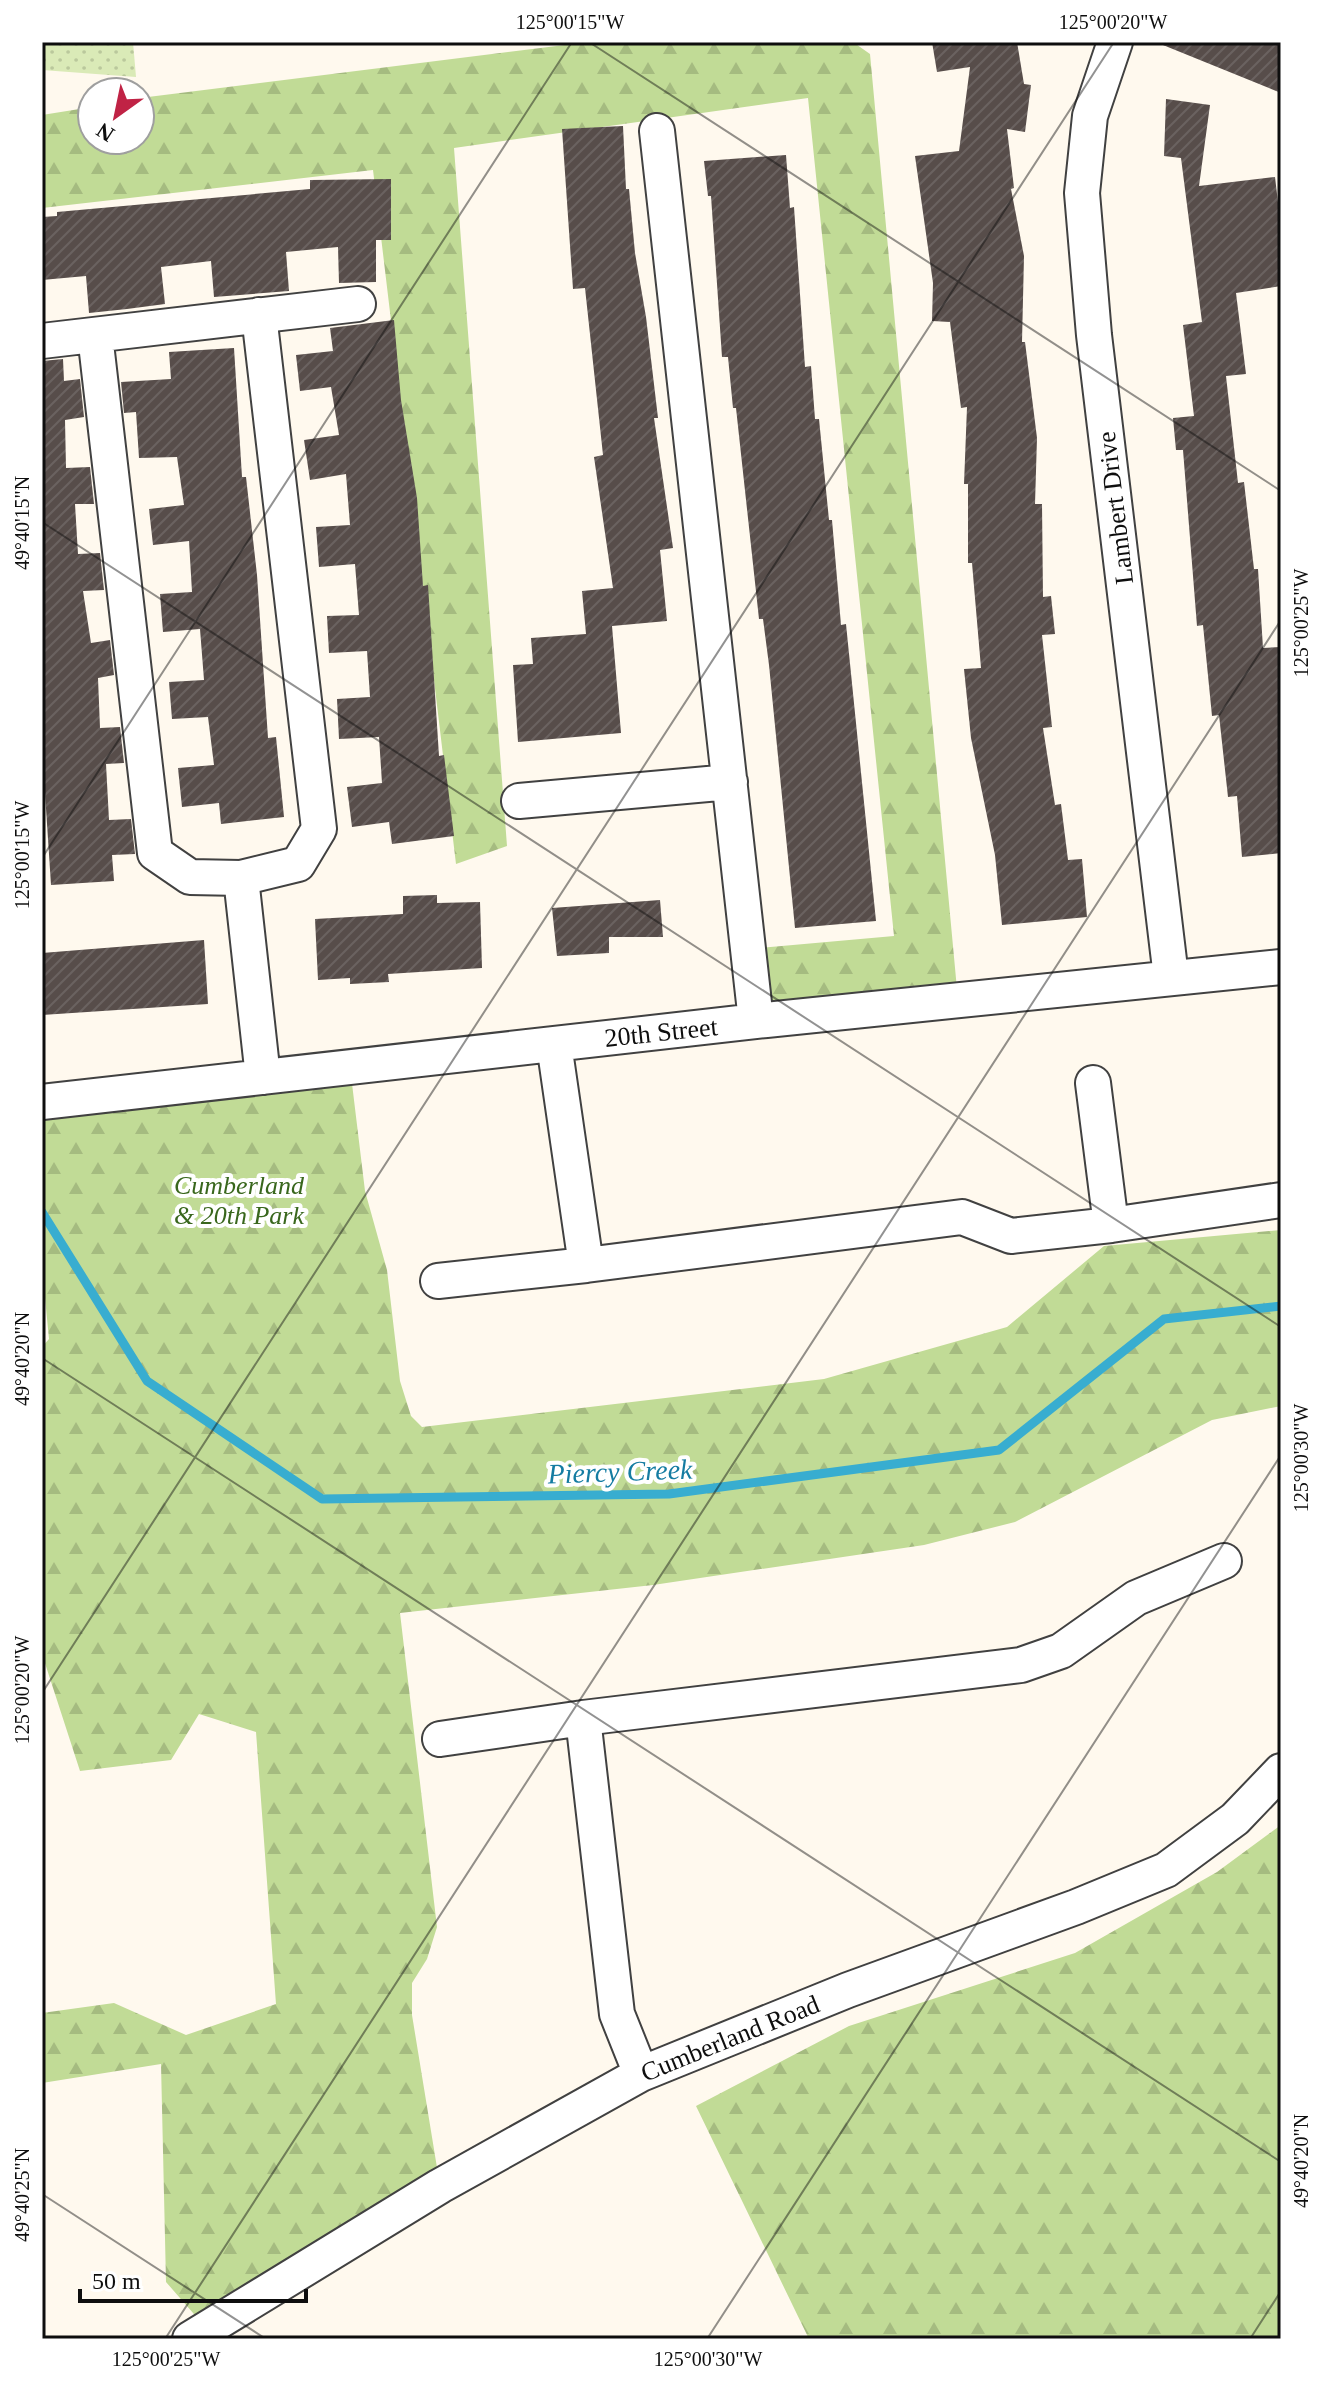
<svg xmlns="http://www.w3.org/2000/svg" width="1323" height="2381" font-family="'Times New Roman',serif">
<defs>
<pattern id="grass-dots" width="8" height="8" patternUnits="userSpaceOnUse" patternTransform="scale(2)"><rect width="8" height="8" fill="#daeab7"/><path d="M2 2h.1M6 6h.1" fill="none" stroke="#bac89c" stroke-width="1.8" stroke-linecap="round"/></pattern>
<pattern id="forest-firs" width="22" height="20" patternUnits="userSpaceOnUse" patternTransform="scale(2)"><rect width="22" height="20" fill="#c1db96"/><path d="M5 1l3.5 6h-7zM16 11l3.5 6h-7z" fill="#a5bb80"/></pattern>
<pattern id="building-hatch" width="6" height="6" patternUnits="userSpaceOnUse" patternTransform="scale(2)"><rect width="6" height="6" fill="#574d4a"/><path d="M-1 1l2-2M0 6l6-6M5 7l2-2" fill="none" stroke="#6a6260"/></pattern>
</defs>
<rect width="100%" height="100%" fill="#fff9ee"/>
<path fill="url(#grass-dots)" d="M 42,42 L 133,42 L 136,77 L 42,70 Z"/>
<path fill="url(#forest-firs)" d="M 589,42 L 853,42 L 870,54 L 958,1000 L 766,1020 L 759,948 L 894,936 L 808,98 L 454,148 L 507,846 L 456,864 L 373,170 L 42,208 L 42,115 L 92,107 L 92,140 L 140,140 L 140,98 Z
M 350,1067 L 365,1191 L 387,1270 L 400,1381 L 411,1416 L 422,1427 L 824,1379 L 1007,1327 L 1104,1246 L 1281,1230 L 1281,1406 L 1212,1420 L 1015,1522 L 924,1545 L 653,1585 L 400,1613 L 437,1927 L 427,1959 L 412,1983 L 412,2015 L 440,2186 L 207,2329 L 166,2282 L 161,2064 L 42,2083 L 42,2013 L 114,2003 L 186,2035 L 276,2004 L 256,1732 L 199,1714 L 171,1760 L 80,1771 L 42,1654 L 42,1347 L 49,1339 L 42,1267 L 42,1102 Z
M 1281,1825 L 1281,2339 L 809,2339 L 696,2106 L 849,2026 L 1075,1953 L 1217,1872 Z"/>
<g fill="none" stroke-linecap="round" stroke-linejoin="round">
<path stroke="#38add0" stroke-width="9" d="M 42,1212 L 147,1381 L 322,1499 L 669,1494 L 999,1450 L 1164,1319 L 1281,1306"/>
</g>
<path fill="url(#building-hatch)" d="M 932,42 L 1017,42 L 1024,84 L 1031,85 L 1025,132 L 1007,129 L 1014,188 L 1011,189 L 1024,256 L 1022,342 L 1025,342 L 1037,438 L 1035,504 L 1042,504 L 1043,597 L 1051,596 L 1055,634 L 1042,635 L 1052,727 L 1043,728 L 1055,805 L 1061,804 L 1068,860 L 1082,859 L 1087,917 L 1002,925 L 995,855 L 971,738 L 964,669 L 981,668 L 972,563 L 968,563 L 968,484 L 964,484 L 967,407 L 961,408 L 950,322 L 932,321 L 933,283 L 915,156 L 959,151 L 970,67 L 937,72 Z
M 1281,42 L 1281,93 L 1158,43 L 1158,42 Z
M 1166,99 L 1210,105 L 1199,186 L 1275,177 L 1281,228 L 1281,286 L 1236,293 L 1246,374 L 1226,376 L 1238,483 L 1244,482 L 1254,569 L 1258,569 L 1263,648 L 1281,647 L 1281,853 L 1242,857 L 1237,796 L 1228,797 L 1219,715 L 1212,716 L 1203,625 L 1197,626 L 1183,450 L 1176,450 L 1173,418 L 1194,416 L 1183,325 L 1202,322 L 1181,158 L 1164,156 Z
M 623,126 L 626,189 L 629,189 L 635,253 L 646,317 L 658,418 L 654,418 L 673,548 L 660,550 L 667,621 L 612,626 L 621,733 L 518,742 L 513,665 L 533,664 L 531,638 L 586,634 L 582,591 L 613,588 L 594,457 L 603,455 L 585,288 L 573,289 L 562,129 Z
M 786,155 L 790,208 L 794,207 L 805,367 L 811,366 L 815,419 L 819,419 L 829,520 L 832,520 L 841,625 L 846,624 L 876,921 L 795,928 L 769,665 L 763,619 L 759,619 L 736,408 L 733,408 L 728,357 L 722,357 L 711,196 L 708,196 L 704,161 Z
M 391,179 L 391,240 L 376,240 L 376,282 L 339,283 L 338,247 L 286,252 L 289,291 L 214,297 L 211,261 L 161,267 L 165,304 L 127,309 L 89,313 L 86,276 L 42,280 L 42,217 L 57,216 L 57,212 L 310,189 L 310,180 Z
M 394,320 L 401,400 L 417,498 L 423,586 L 428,585 L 439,756 L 444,755 L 454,836 L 392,844 L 389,822 L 352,827 L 347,787 L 382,783 L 379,737 L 339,739 L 337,699 L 370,697 L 367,651 L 329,653 L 327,616 L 359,615 L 355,564 L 319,567 L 316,527 L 350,525 L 346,474 L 310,480 L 304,440 L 339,435 L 331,387 L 300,391 L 296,355 L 333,351 L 330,328 Z
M 234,348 L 242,477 L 246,477 L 257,575 L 268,738 L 276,737 L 284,817 L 221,824 L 219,803 L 182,807 L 178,768 L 214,765 L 208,717 L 172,719 L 169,682 L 204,680 L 200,629 L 163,632 L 160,594 L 192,592 L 189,541 L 153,545 L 149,509 L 184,505 L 177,457 L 139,458 L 136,412 L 124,413 L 121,382 L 171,379 L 169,352 Z
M 63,359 L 64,381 L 80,379 L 84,417 L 65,420 L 66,468 L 90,467 L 94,504 L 75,504 L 78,554 L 100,553 L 104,590 L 83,591 L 91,643 L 110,640 L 114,675 L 98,678 L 100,728 L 120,727 L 124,763 L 106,764 L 109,820 L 131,819 L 135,854 L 112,855 L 114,881 L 51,885 L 45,793 L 42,793 L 42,361 Z
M 437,895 L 437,903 L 480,902 L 482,968 L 388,974 L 389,982 L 350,984 L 350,978 L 318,980 L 315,919 L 403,914 L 403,896 Z
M 660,900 L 663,937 L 609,937 L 609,953 L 557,956 L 552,908 Z
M 204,940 L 208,1004 L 42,1015 L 42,953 Z"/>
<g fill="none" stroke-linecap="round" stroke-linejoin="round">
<defs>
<path id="minor" d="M 1115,42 L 1090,116 L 1082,193 L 1094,335 L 1171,977
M 657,131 L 756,1021
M 95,335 L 155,853 L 190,877 L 241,878 L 298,864 L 319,829 L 259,315
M 42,341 L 358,304
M 519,801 L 730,782
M 241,878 L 263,1077
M 42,1102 L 766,1020 L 1281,967
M 1111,1225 L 1281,1200
M 586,1265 L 962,1217 L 1011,1236 L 1111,1225 L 1093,1083
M 438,1281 L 586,1265 L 554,1044
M 583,1718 L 617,2014 L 641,2074
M 440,1739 L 583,1718 L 1021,1665 L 1061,1651 L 1136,1598 L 1224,1561
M 190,2339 L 440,2186 L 641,2074 L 848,1990 L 1076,1907 L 1166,1870 L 1235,1819 L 1281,1771"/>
</defs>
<use href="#minor" stroke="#414141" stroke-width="38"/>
<use href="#minor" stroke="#fff" stroke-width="34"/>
</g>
<path fill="none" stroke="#0e0e0e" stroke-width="2" stroke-opacity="0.45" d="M 589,42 L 1281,491M 42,522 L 1281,1327M 42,858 L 572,42M 42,1358 L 1281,2162M 42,1693 L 1114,42M 42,2194 L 266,2339M 165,2339 L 1281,620M 707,2339 L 1281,1455M 1250,2339 L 1281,2291"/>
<g text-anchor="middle" stroke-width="8" stroke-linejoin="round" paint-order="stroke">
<g font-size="26" fill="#0e0e0e" stroke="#fff">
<text transform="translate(1115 508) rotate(-97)" y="9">Lambert Drive</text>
<text transform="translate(661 1032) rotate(-6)" y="9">20th Street</text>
<text transform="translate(730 2038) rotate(-22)" y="9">Cumberland Road</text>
</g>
<g font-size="26" font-style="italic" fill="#39671d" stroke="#fff">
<text x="239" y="1194">Cumberland<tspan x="239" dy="30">&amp; 20th Park</tspan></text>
</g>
<g font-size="28" font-style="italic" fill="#147ca2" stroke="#fff">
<text transform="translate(620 1471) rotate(-2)" y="10">Piercy Creek</text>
</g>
</g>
<rect width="1323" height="2381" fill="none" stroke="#ffffff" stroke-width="88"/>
<g transform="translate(116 116) rotate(213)"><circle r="38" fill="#ffffff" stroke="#9f9f9f" stroke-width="2"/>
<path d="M0-6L14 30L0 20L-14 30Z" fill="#c02345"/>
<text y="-12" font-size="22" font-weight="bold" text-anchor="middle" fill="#0e0e0e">N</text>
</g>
<path d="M80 2289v12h226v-12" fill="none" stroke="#0e0e0e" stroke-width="4"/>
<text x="92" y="2289" font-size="24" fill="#0e0e0e" stroke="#ffffff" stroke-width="6" paint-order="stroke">50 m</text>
<rect x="44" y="44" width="1235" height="2293" fill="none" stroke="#0e0e0e" stroke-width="3"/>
<g font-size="20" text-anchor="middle" fill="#0e0e0e">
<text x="570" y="29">125°00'15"W</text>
<text x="1113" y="29">125°00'20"W</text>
<text transform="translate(22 523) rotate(-90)" y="7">49°40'15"N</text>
<text transform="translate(1301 623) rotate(-90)" y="7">125°00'25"W</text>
<text transform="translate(22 855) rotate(-90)" y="7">125°00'15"W</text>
<text transform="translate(22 1359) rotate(-90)" y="7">49°40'20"N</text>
<text transform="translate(1301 1458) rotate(-90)" y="7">125°00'30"W</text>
<text transform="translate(22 1690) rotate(-90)" y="7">125°00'20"W</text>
<text transform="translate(1301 2161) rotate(-90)" y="7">49°40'20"N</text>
<text transform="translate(22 2195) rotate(-90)" y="7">49°40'25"N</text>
<text x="166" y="2366">125°00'25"W</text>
<text x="708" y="2366">125°00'30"W</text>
</g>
</svg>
